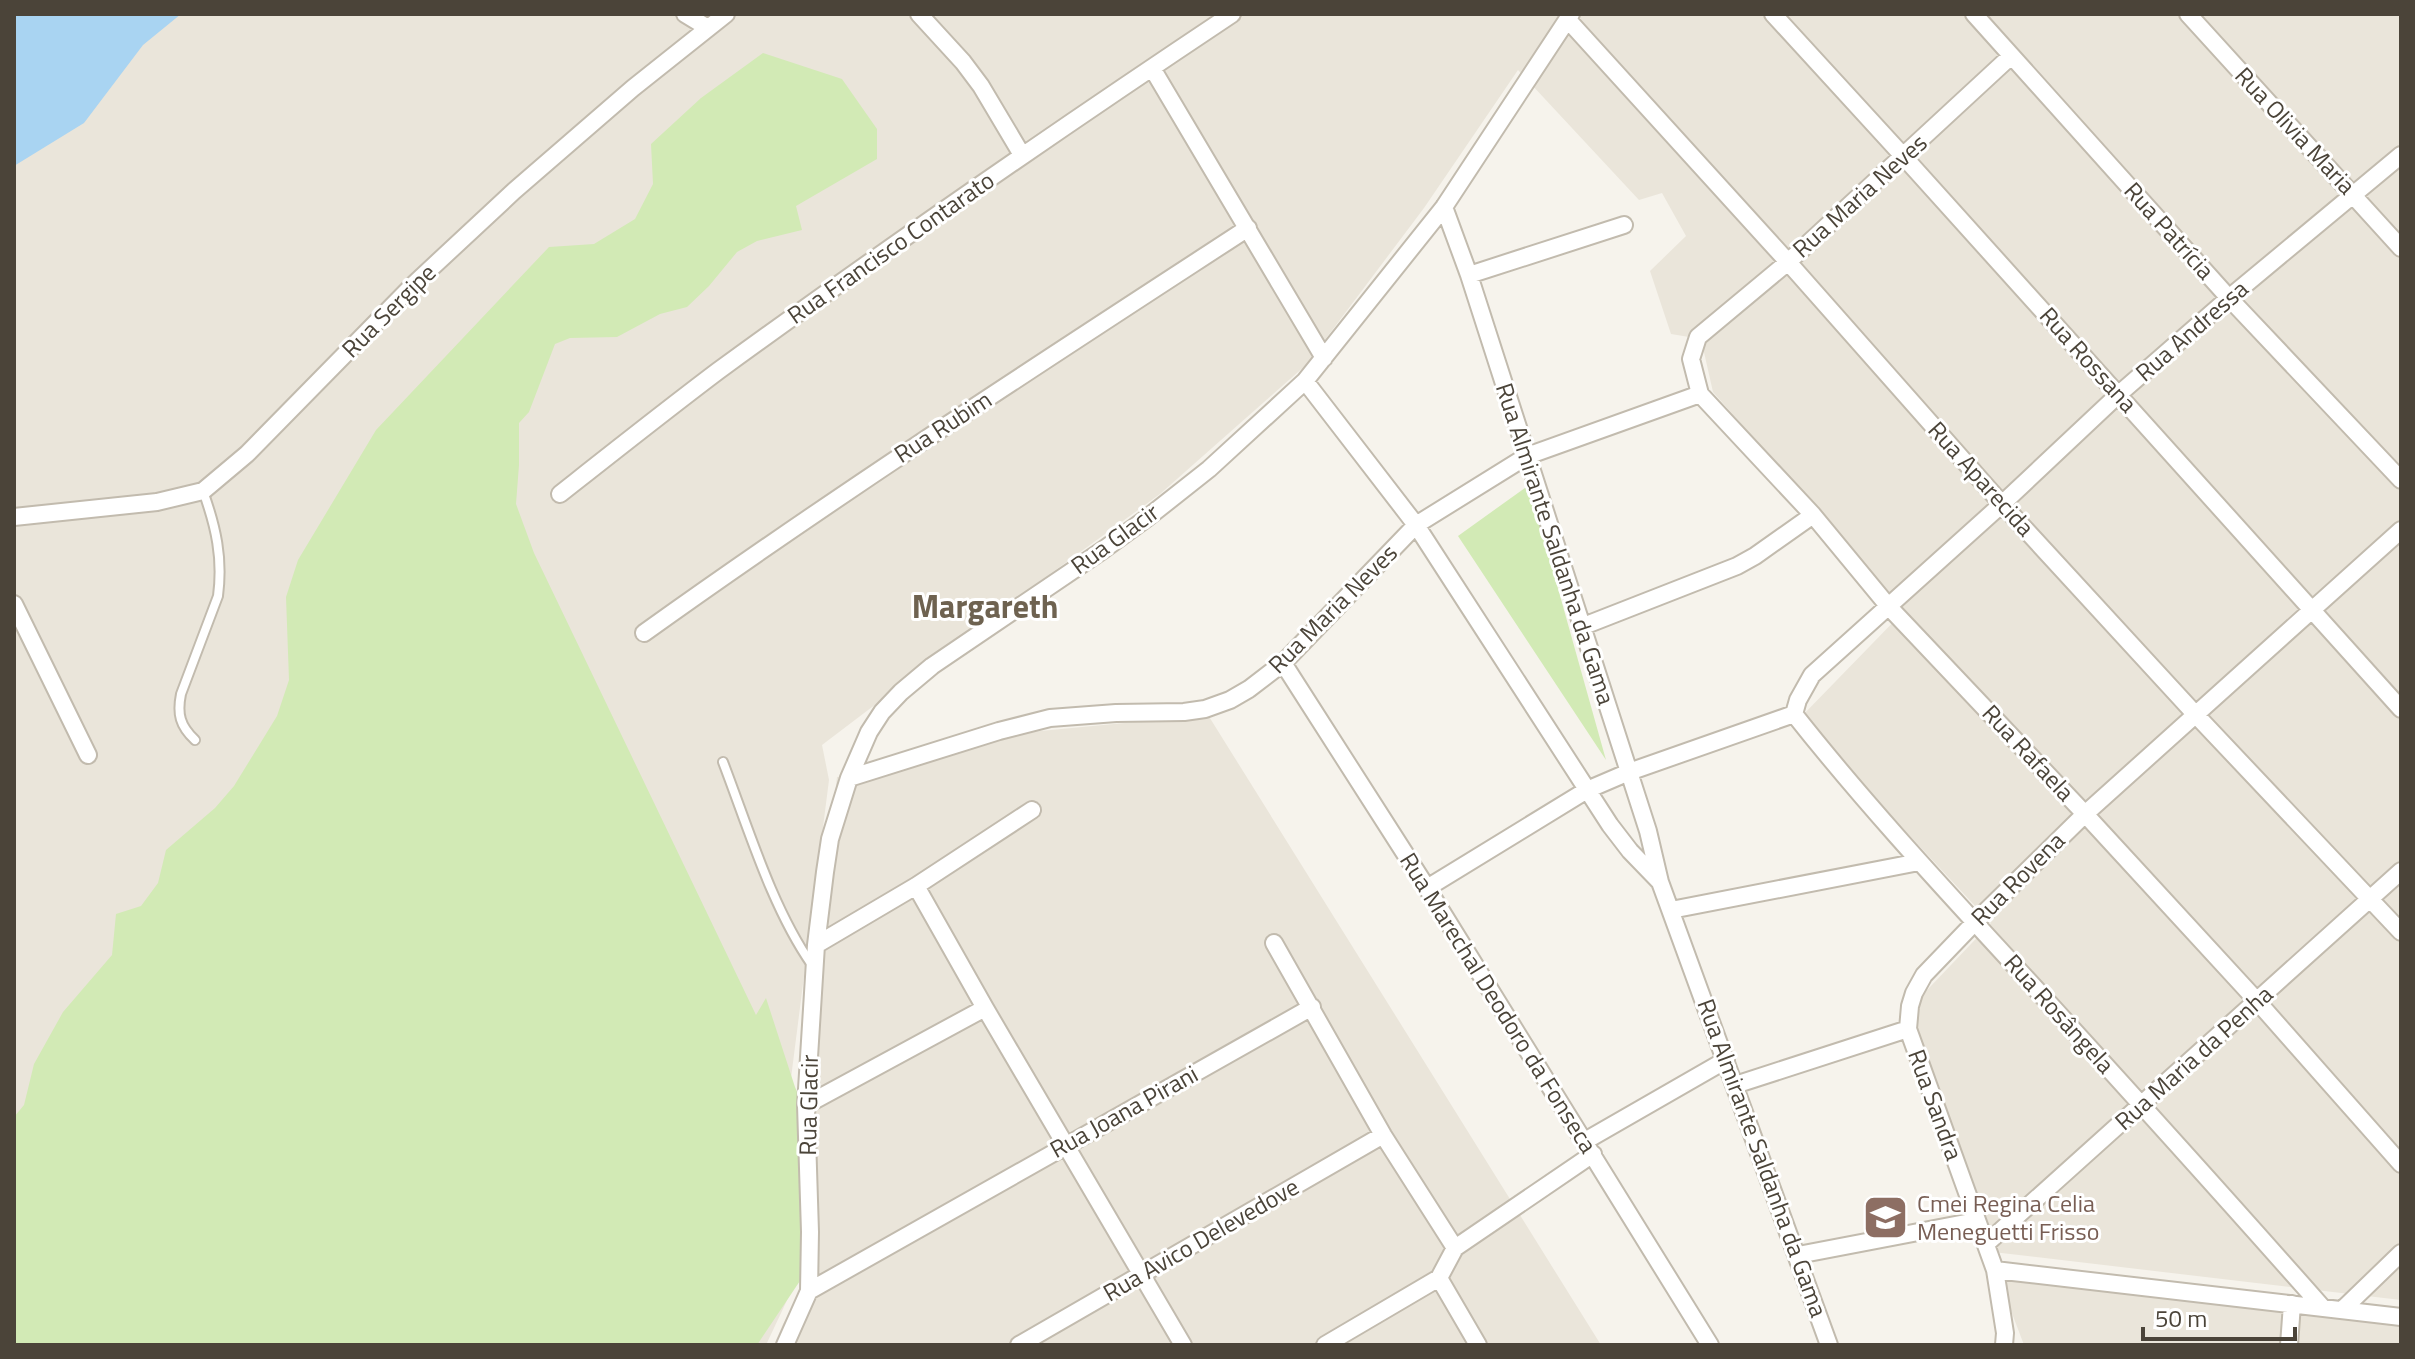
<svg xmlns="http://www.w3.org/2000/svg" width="2415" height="1359" font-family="'Titillium Web',sans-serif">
<rect width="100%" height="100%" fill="#f6f3ec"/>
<path fill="#eae5da" d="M 40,14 L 2401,14 L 2401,1300 L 1993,1252 L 1909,1009 L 1991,923 L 1800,718 L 1905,610 L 1713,392 L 1701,339 L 1671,334 L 1650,271 L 1686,236 L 1662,193 L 1639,200 L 1518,70 L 1424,208 L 1306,365 L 1160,494 L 988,619 L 822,745 L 829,780 L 790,1086 L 805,1262 L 766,1345 L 49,1345 L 14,1266 L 14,52 Z
M 1208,715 L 1601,1345 L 774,1345 L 783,1324 L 815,1266 L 801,1085 L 837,777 L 1030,732 Z
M 1993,1263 L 2401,1317 L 2401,1345 L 2024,1345 Z"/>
<path fill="#d2eab5" d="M 763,53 L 842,79 L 877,129 L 877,159 L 796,206 L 802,230 L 757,241 L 737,252 L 709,286 L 687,307 L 660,314 L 617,337 L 570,338 L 555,344 L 529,412 L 519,423 L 519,465 L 516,504 L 534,553 L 756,1015 L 766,998 L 795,1087 L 814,1132 L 814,1260 L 757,1345 L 14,1345 L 14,1117 L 24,1105 L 34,1064 L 63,1012 L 112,955 L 116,914 L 141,906 L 158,883 L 166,850 L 215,808 L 234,786 L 277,716 L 289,680 L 286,597 L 298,560 L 376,430 L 549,247 L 594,244 L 635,219 L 653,184 L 651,144 L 701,98 Z
M 1529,485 L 1606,760 L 1458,536 Z"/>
<path fill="#a9d4f2" d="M 14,14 L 181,14 L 143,45 L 84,123 L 14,166 Z"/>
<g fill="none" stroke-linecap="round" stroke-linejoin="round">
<defs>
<path id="service" d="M 195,740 C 180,726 177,714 181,694 L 218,596 C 223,558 216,527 203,491
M 723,762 C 748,827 772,908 812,965"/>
<path id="minor" d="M 685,14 L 708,28
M 919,14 L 963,62 L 981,86 L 1022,155
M 1773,14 L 1904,157 L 2401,709
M 1974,14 L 2229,298 L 2401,480
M 2188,14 L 2401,248
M 1568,20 L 1788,262 L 2002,504 L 2196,715 L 2401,932
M 2011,56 L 1788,262 L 1698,337 L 1691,359 L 1700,394 L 1813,515 L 1889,607 L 2085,814 L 2257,1001 L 2401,1164
M 1152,68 L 1324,358
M 1444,207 L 1469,275 L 1648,831 L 1660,882 L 1829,1345
M 1469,275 L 1624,225
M 1305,381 L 1416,525 L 1610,825 L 1630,851 L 1659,881
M 560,494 C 612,453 665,411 718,371 C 887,248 1058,130 1232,14
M 14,517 L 157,502 L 203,491 L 247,454 L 412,286 L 514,191 L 633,88 L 726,14
M 14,604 L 88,755
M 1581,627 L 1737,566 L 1755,556 L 1813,515
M 644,633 C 841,492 1044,361 1248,228
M 1283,663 L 1427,888 L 1710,1345
M 849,778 L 999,731 L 1050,718 L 1116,713 L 1184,712 L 1205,709 L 1230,700 L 1249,689 L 1283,663 L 1416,525 L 1527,456 L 1700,394
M 916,886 L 985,1008 L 1183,1345
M 1427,888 L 1587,790 L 1629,772 L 1794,714
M 1671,910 L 1919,862
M 1274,943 L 1383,1135 L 1455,1248
M 816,945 L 916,886 L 1032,810
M 1908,1029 L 1995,1270 L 2005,1333 L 2004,1345
M 1735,1085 L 1908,1029 L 1910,1006 L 1914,993 L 1924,975 L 1975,922 L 2085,814 L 2401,530
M 806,1105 L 985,1008
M 1585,1141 L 1726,1060
M 1986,1244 L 2401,871
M 1798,1255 L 1976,1221
M 1995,1270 L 2401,1317
M 809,1291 L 1312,1007
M 2323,1308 C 2232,1205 2140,1103 2047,1001 C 1961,907 1873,814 1794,714 L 1798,700 L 1812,675 L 2002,504 L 2119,394 L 2229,298 L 2401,155
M 2342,1310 L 2401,1253
M 785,1345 L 809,1291 L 810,1232 L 806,1105 L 816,945 L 825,872 L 830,839 L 849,778 L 869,732 L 882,712 L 901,692 L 932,666 L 1103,550 L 1147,518 L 1209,469 L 1305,381 L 1444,207 L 1571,14
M 1019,1345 L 1383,1135
M 1325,1345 L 1439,1278
M 1478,1345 L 1439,1278 L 1455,1248 L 1593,1154
M 2289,1345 L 2292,1304"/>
</defs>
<use href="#service" stroke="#c2bbae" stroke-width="12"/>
<use href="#minor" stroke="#c2bbae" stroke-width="20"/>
<use href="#service" stroke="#fff" stroke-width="8"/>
<use href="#minor" stroke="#fff" stroke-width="16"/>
</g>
<defs>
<symbol id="school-square" viewBox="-11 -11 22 22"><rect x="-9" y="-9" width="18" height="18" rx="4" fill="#8d6e63" stroke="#fff"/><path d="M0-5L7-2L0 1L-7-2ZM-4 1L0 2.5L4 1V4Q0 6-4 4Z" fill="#fff"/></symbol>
</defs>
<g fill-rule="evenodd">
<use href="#school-square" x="1860" y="1192" width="51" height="51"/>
</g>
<g text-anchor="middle" stroke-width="6" stroke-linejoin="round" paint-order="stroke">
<g font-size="24" fill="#4b4439" stroke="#fff">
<text transform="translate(2295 131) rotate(47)" y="8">Rua Olivia Maria</text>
<text transform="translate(1860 196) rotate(-42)" y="8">Rua Maria Neves</text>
<text transform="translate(2169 231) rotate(48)" y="8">Rua Patrícia</text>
<text transform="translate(891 248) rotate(-35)" y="8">Rua Francisco Contarato</text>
<text transform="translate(389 311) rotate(-45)" y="8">Rua Sergipe</text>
<text transform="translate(2192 331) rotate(-41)" y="8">Rua Andressa</text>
<text transform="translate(2088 360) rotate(48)" y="8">Rua Rossana</text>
<text transform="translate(943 427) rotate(-33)" y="8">Rua Rubim</text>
<text transform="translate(1981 479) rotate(48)" y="8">Rua Aparecida</text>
<text transform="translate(1115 539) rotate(-36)" y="8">Rua Glacir</text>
<text transform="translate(1555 544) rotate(72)" y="8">Rua Almirante Saldanha da Gama</text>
<text transform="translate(1333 609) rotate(-45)" y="8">Rua Maria Neves</text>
<text transform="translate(2028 753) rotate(47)" y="8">Rua Rafaela</text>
<text transform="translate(2018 879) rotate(-45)" y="8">Rua Rovena</text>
<text transform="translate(1498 1003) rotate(58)" y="8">Rua Marechal Deodoro da Fonseca</text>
<text transform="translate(2059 1014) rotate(48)" y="8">Rua Rosângela</text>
<text transform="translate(2194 1058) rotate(-42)" y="8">Rua Maria da Penha</text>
<text transform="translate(809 1105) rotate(-89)" y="8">Rua Glacir</text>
<text transform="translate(1935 1105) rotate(70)" y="8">Rua Sandra</text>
<text transform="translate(1124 1112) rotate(-29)" y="8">Rua Joana Pirani</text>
<text transform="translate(1762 1158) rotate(70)" y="8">Rua Almirante Saldanha da Gama</text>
<text transform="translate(1201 1240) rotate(-30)" y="8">Rua Avico Delevedove</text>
</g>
<g font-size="24" fill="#785e54" stroke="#fff" text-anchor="start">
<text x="1917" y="1212">Cmei Regina Celia<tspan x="1917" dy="28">Meneguetti Frisso</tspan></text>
</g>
<g font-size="32" font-weight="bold" fill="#6e6250" stroke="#fff">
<text x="985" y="618">Margareth</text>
</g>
</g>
<rect width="2415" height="1359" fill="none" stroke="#4b4439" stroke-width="32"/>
<path d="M2143 1327v12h152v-12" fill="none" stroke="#4b4439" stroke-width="4"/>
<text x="2155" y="1327" font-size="24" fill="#4b4439" stroke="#ffffff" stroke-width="6" paint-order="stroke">50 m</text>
</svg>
